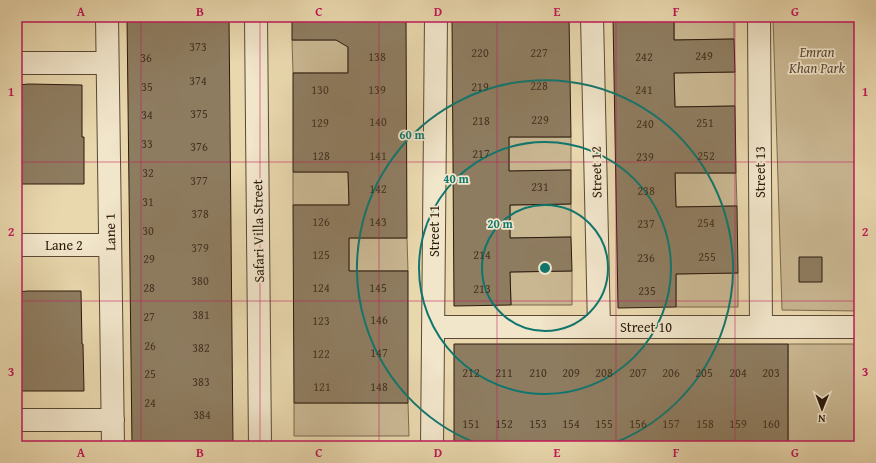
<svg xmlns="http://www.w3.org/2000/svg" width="876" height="463" font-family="'Gentium Book Plus',serif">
<rect width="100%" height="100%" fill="#e9d7ad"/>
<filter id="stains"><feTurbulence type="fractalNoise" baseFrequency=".005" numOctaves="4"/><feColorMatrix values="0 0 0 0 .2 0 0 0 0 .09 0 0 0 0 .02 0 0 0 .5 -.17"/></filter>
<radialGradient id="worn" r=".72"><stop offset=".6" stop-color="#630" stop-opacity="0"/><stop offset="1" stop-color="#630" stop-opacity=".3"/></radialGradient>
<path fill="#c9b792" stroke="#7a684f" d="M 674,17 L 734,17 L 734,39 L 674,40 Z
M 773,17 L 859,17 L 859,311 L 782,310 Z
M 292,40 L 348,40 L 348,73 L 293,73 Z
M 735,72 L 735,106 L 675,107 L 674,73 Z
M 509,137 L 571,137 L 571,170 L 509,171 Z
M 293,172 L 348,172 L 349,205 L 293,205 Z
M 675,173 L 736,173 L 737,206 L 676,207 Z
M 571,204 L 571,237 L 510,238 L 510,205 Z
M 349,238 L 407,238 L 408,271 L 349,271 Z
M 572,271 L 572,305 L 511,305 L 510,272 Z
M 738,273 L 738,307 L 676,307 L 676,274 Z
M 788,344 L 854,344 L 855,401 L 859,401 L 859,446 L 788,446 Z
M 294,403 L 408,403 L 409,436 L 294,436 Z"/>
<path fill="#8e7c60" stroke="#2b1a0c" d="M 127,17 L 229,17 L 233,446 L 132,446 Z
M 292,17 L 406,17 L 407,238 L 349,238 L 349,271 L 408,271 L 408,403 L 294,403 L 293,205 L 349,205 L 348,172 L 293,172 L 293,73 L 348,73 L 348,47 L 336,40 L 292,40 Z
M 452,17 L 569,17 L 571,137 L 509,137 L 509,171 L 571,170 L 571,204 L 510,205 L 510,238 L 571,237 L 572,271 L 510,272 L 511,305 L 454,306 Z
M 613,17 L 674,17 L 674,40 L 734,39 L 735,72 L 674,73 L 675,107 L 735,106 L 736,173 L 675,173 L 676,207 L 737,206 L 738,273 L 676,274 L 676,307 L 618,308 Z
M 29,84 L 82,85 L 82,137 L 84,137 L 84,184 L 17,184 L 17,85 Z
M 799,257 L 822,257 L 822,282 L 799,282 Z
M 28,291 L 81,291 L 82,344 L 83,344 L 84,391 L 17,391 L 17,292 Z
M 454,344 L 788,344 L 788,446 L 454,446 Z"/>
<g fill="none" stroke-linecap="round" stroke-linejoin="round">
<defs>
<path id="minor" d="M 107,17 L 113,446
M 256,17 L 260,446
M 592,17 L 599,327
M 759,17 L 761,327
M 17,63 L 107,63
M 17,245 L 110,245
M 433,327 L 859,327
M 17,420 L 113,420
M 432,446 L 436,17"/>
</defs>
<use href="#minor" stroke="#5a4934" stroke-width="24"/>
<use href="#minor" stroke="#f1e5ca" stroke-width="22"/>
</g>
<path fill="none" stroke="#c2185b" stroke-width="1" stroke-opacity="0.55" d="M 141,17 L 141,446M 260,17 L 260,446M 379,17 L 379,446M 497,17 L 497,446M 616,17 L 616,446M 735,17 L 735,446M 17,162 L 859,162M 17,301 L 859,301"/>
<g fill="none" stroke="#0f766e" stroke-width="2">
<circle cx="545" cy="268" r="63"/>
<circle cx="545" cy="268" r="126"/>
<path d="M484 446A188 188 0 1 1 606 446"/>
</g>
<g text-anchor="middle" stroke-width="3.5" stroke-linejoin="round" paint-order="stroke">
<g font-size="12" fill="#443221">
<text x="198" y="51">373</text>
<text x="480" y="57">220</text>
<text x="539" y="57">227</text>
<text x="704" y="60">249</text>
<text x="377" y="61">138</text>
<text x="644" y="61">242</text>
<text x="146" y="62">36</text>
<text x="198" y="85">374</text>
<text x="539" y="90">228</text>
<text x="147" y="91">35</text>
<text x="480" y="91">219</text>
<text x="320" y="94">130</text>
<text x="377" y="94">139</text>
<text x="644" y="94">241</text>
<text x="199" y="118">375</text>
<text x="147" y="119">34</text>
<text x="540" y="124">229</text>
<text x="481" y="125">218</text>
<text x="378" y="126">140</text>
<text x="320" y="127">129</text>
<text x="705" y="127">251</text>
<text x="645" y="128">240</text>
<text x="147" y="148">33</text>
<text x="199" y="151">376</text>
<text x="481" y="158">217</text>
<text x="321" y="160">128</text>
<text x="378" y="160">141</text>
<text x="706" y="160">252</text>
<text x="645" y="161">239</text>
<text x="148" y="177">32</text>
<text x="199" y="185">377</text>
<text x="540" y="191">231</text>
<text x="378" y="193">142</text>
<text x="646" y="195">238</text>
<text x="148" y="206">31</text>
<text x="200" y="218">378</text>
<text x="321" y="226">126</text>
<text x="378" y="226">143</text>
<text x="706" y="227">254</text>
<text x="646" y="228">237</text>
<text x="148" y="235">30</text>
<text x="200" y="252">379</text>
<text x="321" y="259">125</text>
<text x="482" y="259">214</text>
<text x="707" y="261">255</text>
<text x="646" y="262">236</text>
<text x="149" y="263">29</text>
<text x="200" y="285">380</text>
<text x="149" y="292">28</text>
<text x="321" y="292">124</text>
<text x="378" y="292">145</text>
<text x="482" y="293">213</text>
<text x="647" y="295">235</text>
<text x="201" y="319">381</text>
<text x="149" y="321">27</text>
<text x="379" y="324">146</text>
<text x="321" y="325">123</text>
<text x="150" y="350">26</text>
<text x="201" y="352">382</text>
<text x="379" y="357">147</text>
<text x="321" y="358">122</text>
<text x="471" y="377">212</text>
<text x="504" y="377">211</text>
<text x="538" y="377">210</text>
<text x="571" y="377">209</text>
<text x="604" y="377">208</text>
<text x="638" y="377">207</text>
<text x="671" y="377">206</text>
<text x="704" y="377">205</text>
<text x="738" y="377">204</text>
<text x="771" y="377">203</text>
<text x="150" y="378">25</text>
<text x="201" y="386">383</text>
<text x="322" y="391">121</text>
<text x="379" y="391">148</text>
<text x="150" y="407">24</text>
<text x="202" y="419">384</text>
<text x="471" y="428">151</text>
<text x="504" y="428">152</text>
<text x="538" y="428">153</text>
<text x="571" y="428">154</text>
<text x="604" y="428">155</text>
<text x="638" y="428">156</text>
<text x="671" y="428">157</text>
<text x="705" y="428">158</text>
<text x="738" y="428">159</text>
<text x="771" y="428">160</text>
</g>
<g font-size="14" font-style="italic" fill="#5a4934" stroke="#f1e5ca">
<text x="817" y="57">Emran<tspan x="817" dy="16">Khan Park</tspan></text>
</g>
<g font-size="14" fill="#2b1a0c" stroke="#f1e5ca">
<text transform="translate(596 172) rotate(-91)" y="5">Street 12</text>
<text transform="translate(760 172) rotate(-90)" y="5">Street 13</text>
<text transform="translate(258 231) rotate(-91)" y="5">Safari Villa Street</text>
<text transform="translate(434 231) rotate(-90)" y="5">Street 11</text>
<text transform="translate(110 232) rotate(-91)" y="5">Lane 1</text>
<text x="64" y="250">Lane 2</text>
<text x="646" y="332">Street 10</text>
</g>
</g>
<circle cx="545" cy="268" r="6" fill="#0f766e" stroke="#f1e5ca" stroke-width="2"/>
<g font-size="12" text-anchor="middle" font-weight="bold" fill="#0f766e" stroke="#f1e5ca" stroke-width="3.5" stroke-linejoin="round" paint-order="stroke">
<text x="412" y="139">60 m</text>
<text x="456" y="183">40 m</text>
<text x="500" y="228">20 m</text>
</g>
<rect width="876" height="463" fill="none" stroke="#e9d7ad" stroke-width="44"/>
<g transform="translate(822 409) rotate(181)" stroke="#f1e5ca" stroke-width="3" paint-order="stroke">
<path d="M0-3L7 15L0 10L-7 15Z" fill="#2b1a0c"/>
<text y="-6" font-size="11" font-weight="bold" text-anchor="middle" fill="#2b1a0c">N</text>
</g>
<rect x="22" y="22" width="832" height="419" fill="none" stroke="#c2185b" stroke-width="1.5"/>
<g font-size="13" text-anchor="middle" font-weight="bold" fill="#c2185b">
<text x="81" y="16">A</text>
<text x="200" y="16">B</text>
<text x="319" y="16">C</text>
<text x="438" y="16">D</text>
<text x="557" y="16">E</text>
<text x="676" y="16">F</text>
<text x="795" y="16">G</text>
<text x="11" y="96">1</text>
<text x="865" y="96">1</text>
<text x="11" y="236">2</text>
<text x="865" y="236">2</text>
<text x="11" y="376">3</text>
<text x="865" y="376">3</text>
<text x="81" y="457">A</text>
<text x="200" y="457">B</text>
<text x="319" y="457">C</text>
<text x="438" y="457">D</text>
<text x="557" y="457">E</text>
<text x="676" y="457">F</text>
<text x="795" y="457">G</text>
</g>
<rect width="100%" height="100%" filter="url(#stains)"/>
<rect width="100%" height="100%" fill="url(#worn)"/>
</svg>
